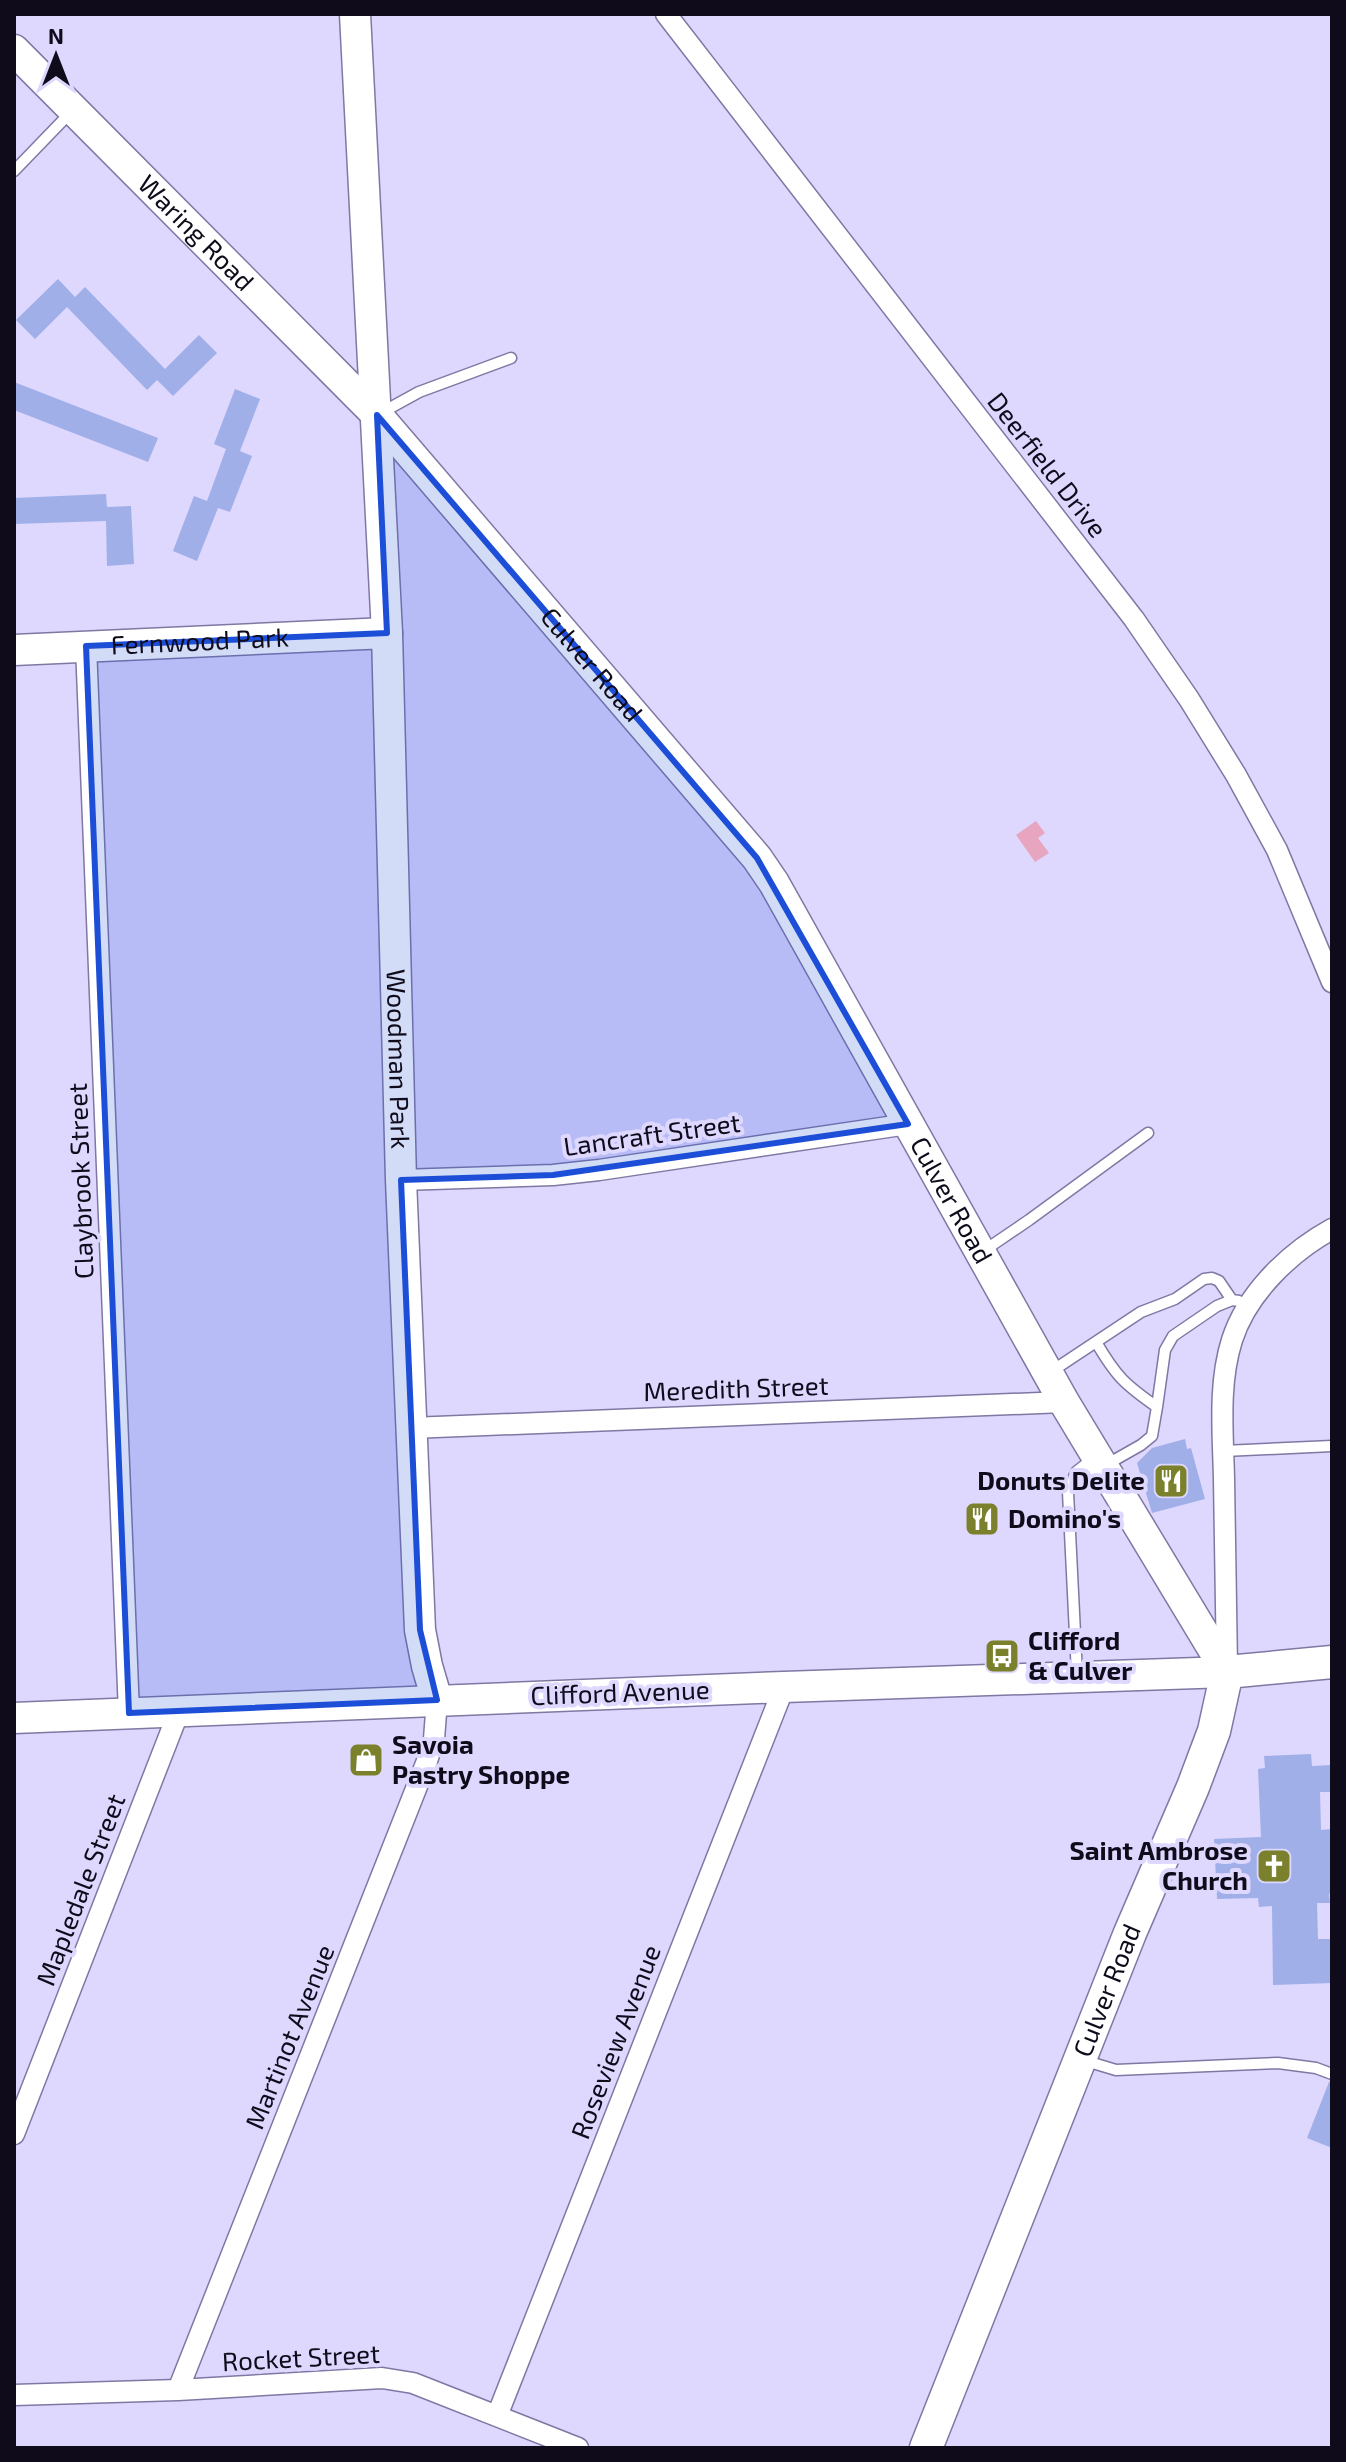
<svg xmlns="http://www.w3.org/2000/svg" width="1346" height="2462" font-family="'Exo 2',sans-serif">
<rect width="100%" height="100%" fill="#ded7fe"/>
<path fill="#e7a5c0" d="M 1036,821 L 1045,833 L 1038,838 L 1049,853 L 1035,862 L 1016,835 Z"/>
<path fill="#a0afe8" d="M 58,279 L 75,297 L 85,287 L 165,369 L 199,335 L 217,353 L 173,396 L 157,380 L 147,390 L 67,307 L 35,339 L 16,320 Z
M 14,382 L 158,438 L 148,462 L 14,410 Z
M 235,389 L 260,399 L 240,451 L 252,456 L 230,512 L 218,508 L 197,561 L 173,551 L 194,496 L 207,501 L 226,449 L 214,444 Z
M 106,494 L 107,507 L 131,506 L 134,564 L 107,566 L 106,521 L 14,524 L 14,498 Z
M 1185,1439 L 1187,1449 L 1191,1448 L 1205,1499 L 1152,1513 L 1137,1463 L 1152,1448 Z
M 1311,1754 L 1312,1766 L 1332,1765 L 1331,1792 L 1320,1792 L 1321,1830 L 1332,1829 L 1332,1893 L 1329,1894 L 1330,1903 L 1317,1903 L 1318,1939 L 1332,1939 L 1332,1983 L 1273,1985 L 1272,1906 L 1259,1907 L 1258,1898 L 1217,1899 L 1214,1839 L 1261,1837 L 1258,1769 L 1265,1768 L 1264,1756 Z
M 1329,2082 L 1332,2082 L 1332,2148 L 1307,2138 Z"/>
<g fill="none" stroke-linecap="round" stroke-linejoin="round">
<defs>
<path id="lane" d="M 14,171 L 71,112
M 379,414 L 419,392 L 511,358
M 982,1252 L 1029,1220 L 1148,1133
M 1096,1342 C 1116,1376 1124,1384 1157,1407 L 1152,1436 L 1141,1445 L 1104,1466
M 1049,1373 L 1141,1312 L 1175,1299 L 1204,1279 L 1212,1278 L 1219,1281 L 1232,1300
M 1157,1407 L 1165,1350 L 1173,1336 L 1217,1306 L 1232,1300 L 1239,1301
M 1224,1451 L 1332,1446
M 1077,1674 L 1068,1492 L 1076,1472 L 1095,1457
M 1086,2061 L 1116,2070 L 1278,2063 L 1316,2068 L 1332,2074"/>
<path id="street" d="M 666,14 L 1134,619 L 1189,699 L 1236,775 L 1277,850 L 1332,982
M 86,646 L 129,1713
M 401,1180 L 553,1175 L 599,1170 L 908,1124
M 411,1428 L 1064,1402
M 1227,1668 C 1226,1605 1225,1542 1224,1479 C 1223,1433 1218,1384 1232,1340 C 1247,1293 1290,1252 1332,1229
M 14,2134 L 179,1711
M 178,2390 L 427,1761 L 434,1739 L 437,1700
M 14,2395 L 178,2390 L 382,2378 L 413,2383 L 578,2448
M 497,2416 L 784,1687"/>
<g id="secondary">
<path id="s1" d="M 355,14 L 387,633 L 401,1180 L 420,1630 L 427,1666 L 437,1700"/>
<path id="s2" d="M 14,50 L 377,415 L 757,858 L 774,883 L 1064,1402 L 1227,1672 L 784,1687 L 14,1718"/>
<path id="s3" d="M 14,650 L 387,633"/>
</g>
<g id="primary">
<path id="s4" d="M 926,2448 L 1130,1933 L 1193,1787 L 1214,1731 L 1227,1672 L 1332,1662"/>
</g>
</defs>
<use href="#lane" stroke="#8077a3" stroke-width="13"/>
<use href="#street" stroke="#8077a3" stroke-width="23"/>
<use href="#secondary" stroke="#8077a3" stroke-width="33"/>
<use href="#primary" stroke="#8077a3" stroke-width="35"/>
<use href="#lane" stroke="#fff" stroke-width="10"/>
<use href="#street" stroke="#fff" stroke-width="20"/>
<use href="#secondary" stroke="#fff" stroke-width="30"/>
<use href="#primary" stroke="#fff" stroke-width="32"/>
</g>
<path fill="#1d4ed8" fill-opacity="0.2" stroke="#1d4ed8" stroke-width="6" stroke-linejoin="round" d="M 377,415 L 757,858 L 908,1124 L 553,1175 L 401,1180 L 420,1630 L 437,1700 L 129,1713 L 86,646 L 387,633 Z"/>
<defs>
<symbol id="restaurant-square" viewBox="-11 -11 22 22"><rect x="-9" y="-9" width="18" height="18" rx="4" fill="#7a802b" stroke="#ded7fe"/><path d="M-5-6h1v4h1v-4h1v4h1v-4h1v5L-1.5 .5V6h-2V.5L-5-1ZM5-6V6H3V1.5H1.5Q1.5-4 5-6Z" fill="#fff"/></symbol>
<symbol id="bus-square" viewBox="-11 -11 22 22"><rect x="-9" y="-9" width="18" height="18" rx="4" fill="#7a802b" stroke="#ded7fe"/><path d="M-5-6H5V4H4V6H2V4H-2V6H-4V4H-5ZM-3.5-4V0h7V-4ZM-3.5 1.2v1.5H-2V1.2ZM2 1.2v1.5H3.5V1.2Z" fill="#fff"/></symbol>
<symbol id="shop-square" viewBox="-11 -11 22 22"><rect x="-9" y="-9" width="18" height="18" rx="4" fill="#7a802b" stroke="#ded7fe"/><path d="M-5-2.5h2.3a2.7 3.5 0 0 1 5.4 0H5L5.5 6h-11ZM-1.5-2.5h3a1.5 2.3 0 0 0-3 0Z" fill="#fff"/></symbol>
<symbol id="church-square" viewBox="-11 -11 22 22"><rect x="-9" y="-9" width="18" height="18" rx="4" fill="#7a802b" stroke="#ded7fe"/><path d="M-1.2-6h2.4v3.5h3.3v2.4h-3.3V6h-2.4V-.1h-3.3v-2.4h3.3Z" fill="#fff"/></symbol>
</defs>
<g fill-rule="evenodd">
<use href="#restaurant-square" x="1151" y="1461" width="40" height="40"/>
<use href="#restaurant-square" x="962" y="1499" width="40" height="40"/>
<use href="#bus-square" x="982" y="1636" width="40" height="40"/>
<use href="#shop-square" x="346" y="1740" width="40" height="40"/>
<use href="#church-square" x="1254" y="1846" width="40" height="40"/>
</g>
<g text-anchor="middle" stroke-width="8" stroke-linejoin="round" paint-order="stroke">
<g font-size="26" fill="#0f0b1b" stroke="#ded7fe">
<text dy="9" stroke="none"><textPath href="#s2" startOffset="258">Waring Road</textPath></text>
<text transform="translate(1047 465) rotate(52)" y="9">Deerfield Drive</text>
<text dy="9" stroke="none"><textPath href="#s3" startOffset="186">Fernwood Park</textPath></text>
<text dy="9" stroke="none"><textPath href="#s2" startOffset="844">Culver Road</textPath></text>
<text dy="9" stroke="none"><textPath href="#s1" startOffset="1046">Woodman Park</textPath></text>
<text transform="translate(652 1135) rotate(-8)" y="9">Lancraft Street</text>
<text transform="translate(81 1181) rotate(-92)" y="9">Claybrook Street</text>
<text dy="9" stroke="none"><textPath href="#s2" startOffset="1492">Culver Road</textPath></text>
<text transform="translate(736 1389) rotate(-2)" y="9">Meredith Street</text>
<text transform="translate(620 1693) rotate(-2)" y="9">Clifford Avenue</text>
<text transform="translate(81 1890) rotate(-69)" y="9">Mapledale Street</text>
<text dy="9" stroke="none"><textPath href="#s4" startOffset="492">Culver Road</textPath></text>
<text transform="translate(290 2037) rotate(-68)" y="9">Martinot Avenue</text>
<text transform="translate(616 2042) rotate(-69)" y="9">Roseview Avenue</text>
<text transform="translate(301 2358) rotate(-3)" y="9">Rocket Street</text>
</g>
<g font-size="26" font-weight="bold" fill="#0f0b1b" stroke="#ded7fe" text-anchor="start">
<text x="1145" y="1490" text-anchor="end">Donuts Delite</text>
<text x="1008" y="1528">Domino's</text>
<text x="1028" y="1650">Clifford<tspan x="1028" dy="30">&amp; Culver</tspan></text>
<text x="392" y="1754">Savoia<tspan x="392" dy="30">Pastry Shoppe</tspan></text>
<text x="1248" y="1860" text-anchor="end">Saint Ambrose<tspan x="1248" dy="30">Church</tspan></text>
</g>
</g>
<rect width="1346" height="2462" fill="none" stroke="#0f0b1b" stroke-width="32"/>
<g transform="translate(56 56)" stroke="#ded7fe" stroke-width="6" paint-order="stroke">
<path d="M0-6L14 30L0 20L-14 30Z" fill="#0f0b1b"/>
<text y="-12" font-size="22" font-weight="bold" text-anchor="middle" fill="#0f0b1b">N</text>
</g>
</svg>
